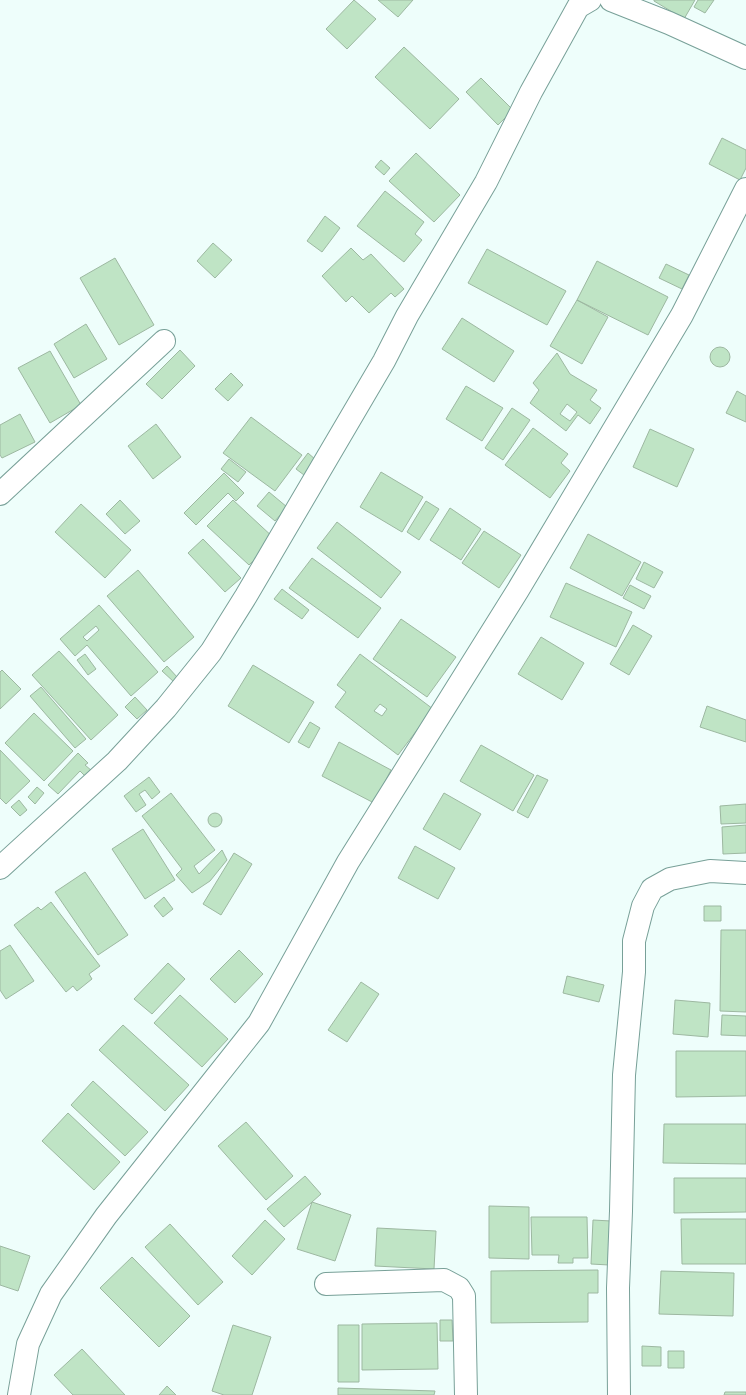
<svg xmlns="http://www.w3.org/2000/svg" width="746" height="1395" font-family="'Public Sans',sans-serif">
<rect width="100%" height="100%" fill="#eefefb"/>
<path fill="#bfe4c5" stroke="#9db8a1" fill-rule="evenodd" d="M 354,0 L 376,19 L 347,49 L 326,29 Z
M 378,0 L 413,0 L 398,17 Z
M 654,0 L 695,0 L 684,19 L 654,1 Z
M 698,0 L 714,0 L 705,13 L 694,7 Z
M 404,47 L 459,99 L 430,129 L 375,77 Z
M 481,78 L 513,110 L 498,125 L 466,92 Z
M 722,138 L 746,150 L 746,168 L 740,180 L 709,164 Z
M 416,153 L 460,195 L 434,222 L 389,181 Z
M 381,160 L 390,168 L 384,175 L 375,167 Z
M 385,191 L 424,222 L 415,234 L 422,240 L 404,262 L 357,226 Z
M 325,216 L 340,228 L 322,252 L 307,241 Z
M 213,243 L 232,260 L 215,278 L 197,261 Z
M 351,248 L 363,260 L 371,254 L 404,289 L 395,297 L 391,293 L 369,313 L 352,296 L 346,302 L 322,276 Z
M 487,249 L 566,291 L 547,325 L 468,283 Z
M 115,258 L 154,325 L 119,345 L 80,278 Z
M 597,261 L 668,297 L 648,335 L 577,300 Z
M 666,264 L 689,275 L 682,289 L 659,278 Z
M 577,300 L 608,317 L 582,364 L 550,346 Z
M 462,318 L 514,351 L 494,382 L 442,349 Z
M 86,324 L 107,359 L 74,378 L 54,344 Z
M710 357a10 10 0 1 1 20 0a10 10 0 1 1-20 0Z
M 180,350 L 195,366 L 162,399 L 146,384 Z
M 50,351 L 81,405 L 50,423 L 18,368 Z
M 557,353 L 570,374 L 597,390 L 590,400 L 601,408 L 590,424 L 578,415 L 566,431 L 530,403 L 539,390 L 533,383 ZM 567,404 L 577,412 L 570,421 L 560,414 Z
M 231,373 L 243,385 L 228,401 L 215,389 Z
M 466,386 L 503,408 L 482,441 L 446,419 Z
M 737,391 L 746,396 L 746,422 L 726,413 Z
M 512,408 L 530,420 L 503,460 L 485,448 Z
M 20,414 L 35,442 L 2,458 L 0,455 L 0,425 Z
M 251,417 L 302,455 L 275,491 L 223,453 Z
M 156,424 L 181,457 L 153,479 L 128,446 Z
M 533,428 L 568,454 L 561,463 L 570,471 L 550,498 L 505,465 Z
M 650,429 L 694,449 L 677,487 L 633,467 Z
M 308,453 L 316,460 L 304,475 L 296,469 Z
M 229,459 L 246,472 L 238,482 L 221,469 Z
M 381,472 L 423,497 L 402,532 L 360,507 Z
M 224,473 L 244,493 L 236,501 L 228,493 L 196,525 L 184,513 Z
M 269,492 L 287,507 L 275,521 L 257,506 Z
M 120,500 L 140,521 L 125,534 L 106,514 Z
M 233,500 L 275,539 L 249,565 L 207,526 Z
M 426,501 L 439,509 L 419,540 L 407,532 Z
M 81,504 L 131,550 L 105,578 L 55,532 Z
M 450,508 L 481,529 L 461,560 L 430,540 Z
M 337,522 L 401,572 L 381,598 L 317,548 Z
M 484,531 L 521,555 L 499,588 L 462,563 Z
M 588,534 L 641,562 L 622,596 L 570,568 Z
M 203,539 L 241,578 L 225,592 L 188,553 Z
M 312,558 L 381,608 L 358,638 L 289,588 Z
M 644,562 L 663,572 L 654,588 L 636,579 Z
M 138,570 L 194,637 L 164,662 L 107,596 Z
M 566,583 L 632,612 L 616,647 L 550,617 Z
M 630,585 L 651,596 L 644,609 L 623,598 Z
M 282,589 L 309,610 L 302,619 L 274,599 Z
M 99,605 L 158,672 L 131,696 L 87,645 L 75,656 L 60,639 ZM 96,626 L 99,630 L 87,641 L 83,637 Z
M 401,619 L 456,657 L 427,697 L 373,659 Z
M 633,625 L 652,636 L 629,675 L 610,664 Z
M 541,637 L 584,663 L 562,700 L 518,674 Z
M 59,651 L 118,715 L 91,740 L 32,675 Z
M 85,654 L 96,669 L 88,675 L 77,660 Z
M 360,654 L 433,709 L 398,755 L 335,707 L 346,692 L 337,685 ZM 380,704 L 387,709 L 382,716 L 374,711 Z
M 253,665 L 314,702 L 289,743 L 228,706 Z
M 167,666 L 178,678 L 174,682 L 162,671 Z
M 2,670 L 21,689 L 0,709 L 0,672 Z
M 41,687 L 86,739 L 75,748 L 30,696 Z
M 135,697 L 147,710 L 137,719 L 125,707 Z
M 707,706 L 746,720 L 746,742 L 700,727 Z
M 34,713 L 73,751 L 44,781 L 5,743 Z
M 310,722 L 320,728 L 309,748 L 298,742 Z
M 339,742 L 391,770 L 374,803 L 322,776 Z
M 481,745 L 534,775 L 513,811 L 460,781 Z
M 0,750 L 30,781 L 6,804 L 0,798 Z
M 78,753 L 88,763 L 85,765 L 92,771 L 86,777 L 80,771 L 58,794 L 48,785 Z
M 537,775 L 548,780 L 528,818 L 517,812 Z
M 149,777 L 160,792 L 152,799 L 145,790 L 139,794 L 146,805 L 136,812 L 124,796 Z
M 37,787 L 44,793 L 35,804 L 28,797 Z
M 171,793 L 215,850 L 194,866 L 199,874 L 222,850 L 227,860 L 210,881 L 192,893 L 176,875 L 182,869 L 142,816 Z
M 444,793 L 481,814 L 460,850 L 423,829 Z
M 19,800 L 27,810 L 20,816 L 11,807 Z
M 746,804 L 746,823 L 721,824 L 720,806 Z
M208 820a7 7 0 1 1 14 0a7 7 0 1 1-14 0Z
M 746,825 L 746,853 L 723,854 L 722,827 Z
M 143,829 L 175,880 L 145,899 L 112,849 Z
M 415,846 L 455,868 L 438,899 L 398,878 Z
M 234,853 L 252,864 L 221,915 L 203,904 Z
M 85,872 L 128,935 L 98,955 L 55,892 Z
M 164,897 L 173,909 L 163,917 L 154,906 Z
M 51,902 L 100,966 L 89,974 L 92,979 L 77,991 L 73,986 L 66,992 L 14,925 L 38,907 L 41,910 Z
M 704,906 L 721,906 L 721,921 L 704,921 Z
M 721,930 L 746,930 L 746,1012 L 720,1011 Z
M 10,945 L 34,981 L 6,999 L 0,990 L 0,951 Z
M 239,950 L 263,974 L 235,1003 L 210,979 Z
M 168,963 L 185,979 L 152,1014 L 134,999 Z
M 567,976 L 604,985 L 599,1002 L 563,993 Z
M 361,982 L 379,994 L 347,1042 L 328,1030 Z
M 180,995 L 228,1039 L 202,1067 L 154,1023 Z
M 675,1000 L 710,1003 L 708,1037 L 673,1034 Z
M 722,1015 L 746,1016 L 746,1036 L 721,1035 Z
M 123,1025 L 189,1085 L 165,1111 L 99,1050 Z
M 676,1051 L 746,1051 L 746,1096 L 676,1097 Z
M 93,1081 L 148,1132 L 125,1156 L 71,1105 Z
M 68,1113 L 120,1162 L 94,1190 L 42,1141 Z
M 246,1122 L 293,1176 L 266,1200 L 218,1146 Z
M 664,1124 L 746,1124 L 746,1164 L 663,1163 Z
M 305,1176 L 321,1194 L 284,1227 L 267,1209 Z
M 674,1178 L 746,1178 L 746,1212 L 674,1213 Z
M 312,1202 L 351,1215 L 335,1261 L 297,1249 Z
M 489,1206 L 529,1207 L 529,1259 L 489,1258 Z
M 531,1217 L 587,1217 L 588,1258 L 573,1258 L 573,1263 L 558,1263 L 559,1255 L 532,1255 Z
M 681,1219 L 746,1219 L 746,1264 L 682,1264 Z
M 265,1220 L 285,1239 L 252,1275 L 232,1256 Z
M 593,1220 L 611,1221 L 609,1265 L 591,1264 Z
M 170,1224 L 223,1282 L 198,1305 L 145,1247 Z
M 377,1228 L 436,1231 L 434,1269 L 375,1266 Z
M 0,1246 L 30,1256 L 18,1291 L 0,1285 Z
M 132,1257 L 190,1316 L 159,1347 L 100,1288 Z
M 598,1270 L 598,1293 L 588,1293 L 588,1322 L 491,1323 L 491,1271 Z
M 661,1271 L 734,1273 L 733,1316 L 659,1314 Z
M 440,1320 L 452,1320 L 453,1341 L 440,1341 Z
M 437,1323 L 438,1369 L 362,1370 L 362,1324 Z
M 233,1325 L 271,1337 L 252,1395 L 224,1395 L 212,1391 Z
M 338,1325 L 359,1325 L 359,1382 L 338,1382 Z
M 642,1346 L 661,1347 L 661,1366 L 642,1366 Z
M 82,1349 L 125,1395 L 73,1395 L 54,1375 Z
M 668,1351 L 684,1351 L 684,1368 L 668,1368 Z
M 167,1386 L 176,1395 L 159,1395 Z
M 338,1388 L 435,1391 L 434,1395 L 338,1395 Z
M 725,1392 L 746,1392 L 746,1395 L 724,1395 Z"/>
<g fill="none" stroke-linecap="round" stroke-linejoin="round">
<defs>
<path id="minor" d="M 611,0 L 669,23 L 746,58
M 0,494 L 164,341
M 0,868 L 117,761 L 166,708 L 211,652 L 246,596 L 384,361 L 407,316 L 486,182 L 531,92 L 578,7 L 590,0
M 326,1284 L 444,1280 L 459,1288 L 464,1296 L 466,1395
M 19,1395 L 28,1344 L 51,1294 L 106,1216 L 259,1023 L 348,862 L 518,590 L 682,315 L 746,189
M 619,1395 L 618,1288 L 621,1211 L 624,1075 L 634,972 L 634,941 L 643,906 L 652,889 L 670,879 L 710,871 L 746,873"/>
</defs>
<use href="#minor" stroke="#78a098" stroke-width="24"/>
<use href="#minor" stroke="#fff" stroke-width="22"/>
</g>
</svg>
